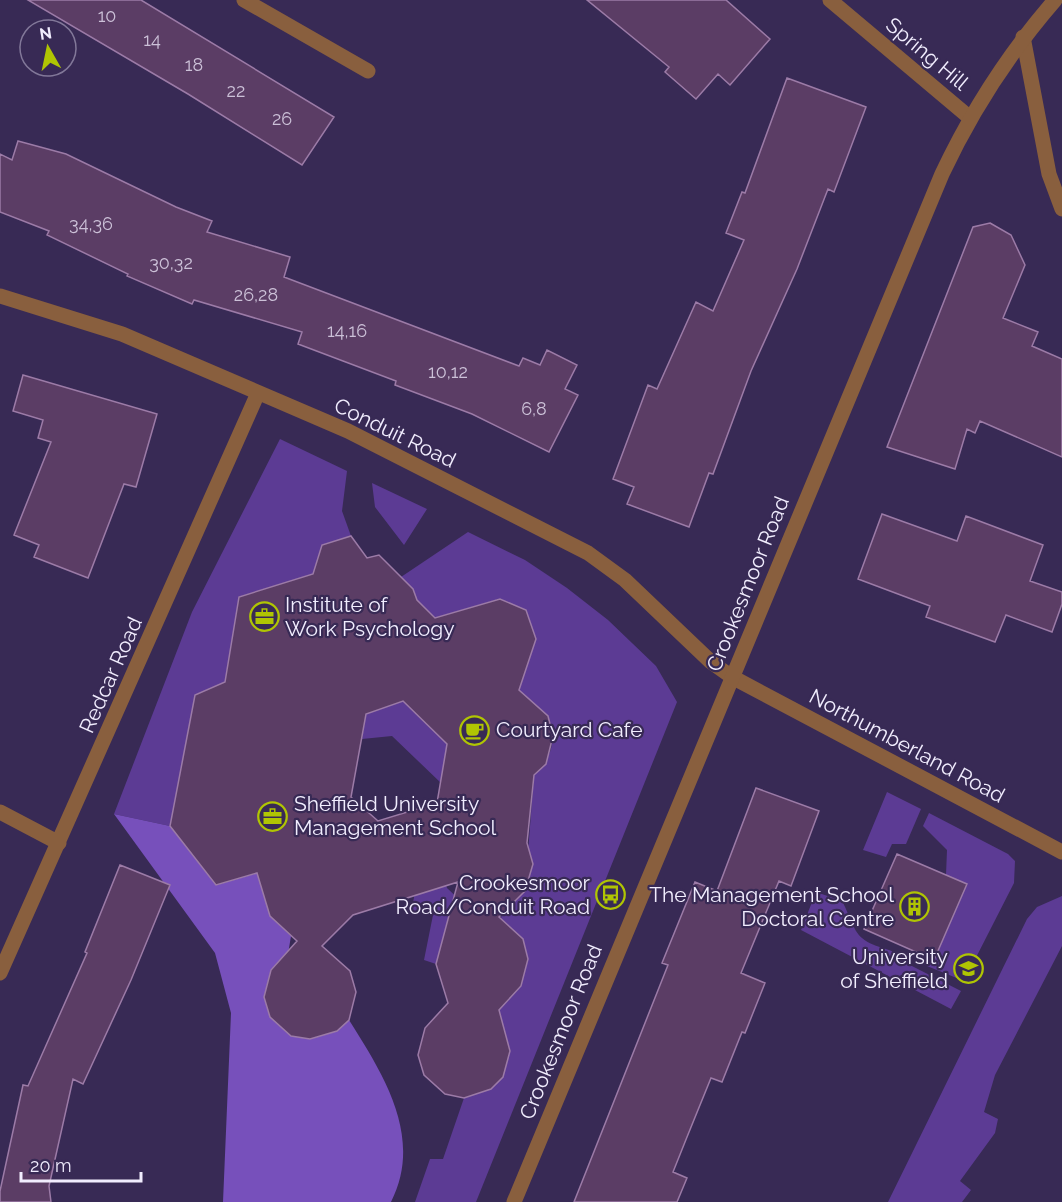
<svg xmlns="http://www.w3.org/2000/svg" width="1062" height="1202" font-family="Raleway,sans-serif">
<rect width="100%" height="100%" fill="#382a55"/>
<path fill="#5c3b94" d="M 280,439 L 347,471 L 342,511 L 351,536 L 322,545 L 313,574 L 239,597 L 225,682 L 195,695 L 170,826 L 114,814 L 192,612 Z
M 372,483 L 427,509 L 404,545 L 375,507 Z
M 468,532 L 525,560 L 567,588 L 608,620 L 656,666 L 677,702 L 476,1202 L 415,1202 L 430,1159 L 443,1159 L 464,1098 L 491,1089 L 503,1077 L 510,1050 L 504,1030 L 493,1019 L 496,1003 L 510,998 L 521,986 L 528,959 L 523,939 L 501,919 L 503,906 L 514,903 L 525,891 L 534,775 C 569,741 551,704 508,692 L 536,639 L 526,610 L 499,599 L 435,618 L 417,600 L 413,589 L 401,577 Z
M 403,701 L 447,744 L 441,783 L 392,736 L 362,739 L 366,714 Z
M 887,792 L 921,809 L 906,844 L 892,844 L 886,857 L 863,850 Z
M 929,813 L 1008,854 L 1015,861 L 1014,883 L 964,981 L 922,964 L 920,954 L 946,875 L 947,850 L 923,826 Z
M 421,864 L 440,868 L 447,888 L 464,904 L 436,964 L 424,960 L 433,915 L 411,912 Z
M 816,892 L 842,901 C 848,911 853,931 862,938 C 875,950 896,946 906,963 L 961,991 L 951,1009 L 801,930 Z
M 1062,896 L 1062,946 L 995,1075 L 984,1112 L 998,1119 L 995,1133 L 960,1181 L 971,1190 L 962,1202 L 888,1202 L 1027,919 L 1037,907 Z"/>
<path fill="#7750bb" d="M 114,814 L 170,826 L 216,885 L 272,869 L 270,916 L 291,936 L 288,954 L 271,970 L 264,996 L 270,1017 L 291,1036 L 310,1039 L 337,1031 L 349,1020 C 383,1074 424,1137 391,1202 L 223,1202 L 231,1013 L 215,953 Z"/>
<path fill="#5b3d65" stroke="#9c7ba7" stroke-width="1.5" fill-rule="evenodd" d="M 28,0 L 141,0 L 334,117 L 302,165 L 188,94 Z
M 587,0 L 726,0 L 770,39 L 730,85 L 718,74 L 696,99 L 665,72 L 669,67 Z
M 787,78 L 866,107 L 834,192 L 828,189 L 797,269 L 751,371 L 713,474 L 709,473 L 689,527 L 627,504 L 634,487 L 613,479 L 648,385 L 657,389 L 696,302 L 713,311 L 744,240 L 726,233 L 742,192 L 745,193 Z
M 18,141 L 66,154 L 176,207 L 212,221 L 207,232 L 290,257 L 284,277 L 519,366 L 523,358 L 540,365 L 547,350 L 577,365 L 565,389 L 578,395 L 549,452 L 472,414 L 395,385 L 396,381 L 298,344 L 302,332 L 194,300 L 192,304 L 127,276 L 128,274 L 47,235 L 49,231 L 0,212 L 0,154 L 12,160 Z
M 990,223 L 1011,235 L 1025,265 L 1003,318 L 1038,332 L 1032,346 L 1062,359 L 1062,457 L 980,421 L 975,433 L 967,429 L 955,469 L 887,447 L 973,227 Z
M 23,375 L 157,414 L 136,487 L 124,484 L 88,578 L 34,557 L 39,545 L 14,535 L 51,442 L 38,438 L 43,420 L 13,411 Z
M 882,514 L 957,541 L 966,516 L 1043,545 L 1030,581 L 1062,592 L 1062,604 L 1052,632 L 1006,615 L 995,642 L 926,617 L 930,606 L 858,579 Z
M 351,536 L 367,558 L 379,555 L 413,589 L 417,600 L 435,618 L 500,599 L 526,610 L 536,639 L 519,690 L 548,716 L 553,736 L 546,764 L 534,775 L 527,843 L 533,864 L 525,891 L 499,917 L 523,939 L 528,959 L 521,986 L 499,1010 L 510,1051 L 503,1077 L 491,1089 L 464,1098 L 445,1094 L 424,1075 L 418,1055 L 425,1028 L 448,1003 L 436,964 L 458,882 L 353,915 L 322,946 L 350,971 L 356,992 L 349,1020 L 337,1031 L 310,1039 L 291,1036 L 270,1017 L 264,997 L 271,970 L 297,941 L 270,916 L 257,873 L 216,885 L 170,826 L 195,695 L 225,682 L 239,597 L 313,574 L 322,545 ZM 403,701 L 447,744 L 437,803 L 378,821 L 351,797 L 366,714 Z
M 756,788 L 819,811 L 791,886 L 779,881 L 741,973 L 765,983 L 745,1033 L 742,1032 L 722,1082 L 711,1078 L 687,1137 L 673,1172 L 687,1178 L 677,1202 L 574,1202 L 668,965 L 662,963 L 695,882 L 717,891 Z
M 897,854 L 967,884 L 934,960 L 864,929 Z
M 120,865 L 170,885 L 131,980 L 83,1084 L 73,1079 L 49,1186 L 51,1202 L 0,1202 L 0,1191 L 23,1085 L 28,1086 L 87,953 L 85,952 Z"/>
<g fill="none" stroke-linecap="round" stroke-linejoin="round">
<path stroke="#895f3e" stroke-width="15" d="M 244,0 L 368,71
M 830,0 L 969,117
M 1023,37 L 1049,174 L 1062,209
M 0,296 L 122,334 L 348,431 L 588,553 L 625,580 L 711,662 L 732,677 L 1062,852
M 0,812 L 59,843
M 0,973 L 258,393"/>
<path stroke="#895f3e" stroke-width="15" d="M 514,1202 L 942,174 C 972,110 1009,53 1055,0"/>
</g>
<defs>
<symbol id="office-ring" viewBox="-11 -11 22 22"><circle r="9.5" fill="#382a55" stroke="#b0c503" stroke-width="1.5"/><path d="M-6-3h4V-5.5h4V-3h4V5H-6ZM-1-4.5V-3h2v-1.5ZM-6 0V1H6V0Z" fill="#b0c503"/></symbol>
<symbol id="cafe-ring" viewBox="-11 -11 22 22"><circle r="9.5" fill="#382a55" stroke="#b0c503" stroke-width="1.5"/><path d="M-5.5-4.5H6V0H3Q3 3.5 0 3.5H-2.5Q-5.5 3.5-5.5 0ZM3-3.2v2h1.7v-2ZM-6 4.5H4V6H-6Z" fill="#b0c503"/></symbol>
<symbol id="bus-ring" viewBox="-11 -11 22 22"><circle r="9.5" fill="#382a55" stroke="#b0c503" stroke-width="1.5"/><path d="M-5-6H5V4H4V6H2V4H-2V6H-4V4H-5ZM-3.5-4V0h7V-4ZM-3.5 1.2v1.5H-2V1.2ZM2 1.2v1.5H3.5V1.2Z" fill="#b0c503"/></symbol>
<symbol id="building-ring" viewBox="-11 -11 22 22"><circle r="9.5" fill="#382a55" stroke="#b0c503" stroke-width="1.5"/><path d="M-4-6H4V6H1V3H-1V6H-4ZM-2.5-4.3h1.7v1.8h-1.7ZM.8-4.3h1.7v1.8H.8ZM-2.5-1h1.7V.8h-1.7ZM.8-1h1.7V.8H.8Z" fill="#b0c503"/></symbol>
<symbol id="university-ring" viewBox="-11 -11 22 22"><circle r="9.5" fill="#382a55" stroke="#b0c503" stroke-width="1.5"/><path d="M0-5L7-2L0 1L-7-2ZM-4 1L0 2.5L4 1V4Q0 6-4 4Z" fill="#b0c503"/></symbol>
</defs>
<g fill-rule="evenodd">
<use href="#office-ring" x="248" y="600" width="33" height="33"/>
<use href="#cafe-ring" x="458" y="714" width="33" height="33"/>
<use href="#office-ring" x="256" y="800" width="33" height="33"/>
<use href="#bus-ring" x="594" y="878" width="33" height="33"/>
<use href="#building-ring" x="898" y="890" width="33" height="33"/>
<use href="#university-ring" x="952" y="952" width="33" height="33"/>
</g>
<g text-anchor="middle" stroke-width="4.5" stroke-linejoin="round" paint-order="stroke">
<g font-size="18" fill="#ccc1d8">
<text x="107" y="22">10</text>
<text x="152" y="46">14</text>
<text x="194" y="71">18</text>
<text x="236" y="97">22</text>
<text x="282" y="125">26</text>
<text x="91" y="230">34,36</text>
<text x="171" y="269">30,32</text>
<text x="256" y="301">26,28</text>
<text x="347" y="337">14,16</text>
<text x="448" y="378">10,12</text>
<text x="534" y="415">6,8</text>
</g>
<g font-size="21" fill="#f1edfe" stroke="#382a55">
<text transform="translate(927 54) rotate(40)" y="7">Spring Hill</text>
<text transform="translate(395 433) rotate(26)" y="7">Conduit Road</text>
<text transform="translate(748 584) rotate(-68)" y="7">Crookesmoor Road</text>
<text transform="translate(111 675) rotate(-66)" y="7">Redcar Road</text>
<text transform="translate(907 746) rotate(28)" y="7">Northumberland Road</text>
<text transform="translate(561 1032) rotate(-68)" y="7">Crookesmoor Road</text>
</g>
<g font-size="21" fill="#f1edfe" stroke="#382a55" text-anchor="start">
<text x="285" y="612">Institute of<tspan x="285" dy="24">Work Psychology</tspan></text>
<text x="496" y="737">Courtyard Cafe</text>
<text x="294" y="811">Sheffield University<tspan x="294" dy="24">Management School</tspan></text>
<text x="590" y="890" text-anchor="end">Crookesmoor<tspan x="590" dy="24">Road/Conduit Road</tspan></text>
<text x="894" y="902" text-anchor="end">The Management School<tspan x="894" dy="24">Doctoral Centre</tspan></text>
<text x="948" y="964" text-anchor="end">University<tspan x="948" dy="24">of Sheffield</tspan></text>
</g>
</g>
<g transform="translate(48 48) rotate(351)"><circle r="28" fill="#382a55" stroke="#827899" stroke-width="1.5"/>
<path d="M0-4.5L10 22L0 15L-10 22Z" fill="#b0c503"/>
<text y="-9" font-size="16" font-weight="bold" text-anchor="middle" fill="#f1edfe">N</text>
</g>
<path d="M21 1172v9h120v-9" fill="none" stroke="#f1edfe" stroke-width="3"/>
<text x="30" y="1172" font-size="18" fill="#f1edfe" stroke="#382a55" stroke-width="4.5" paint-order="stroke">20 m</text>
</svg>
